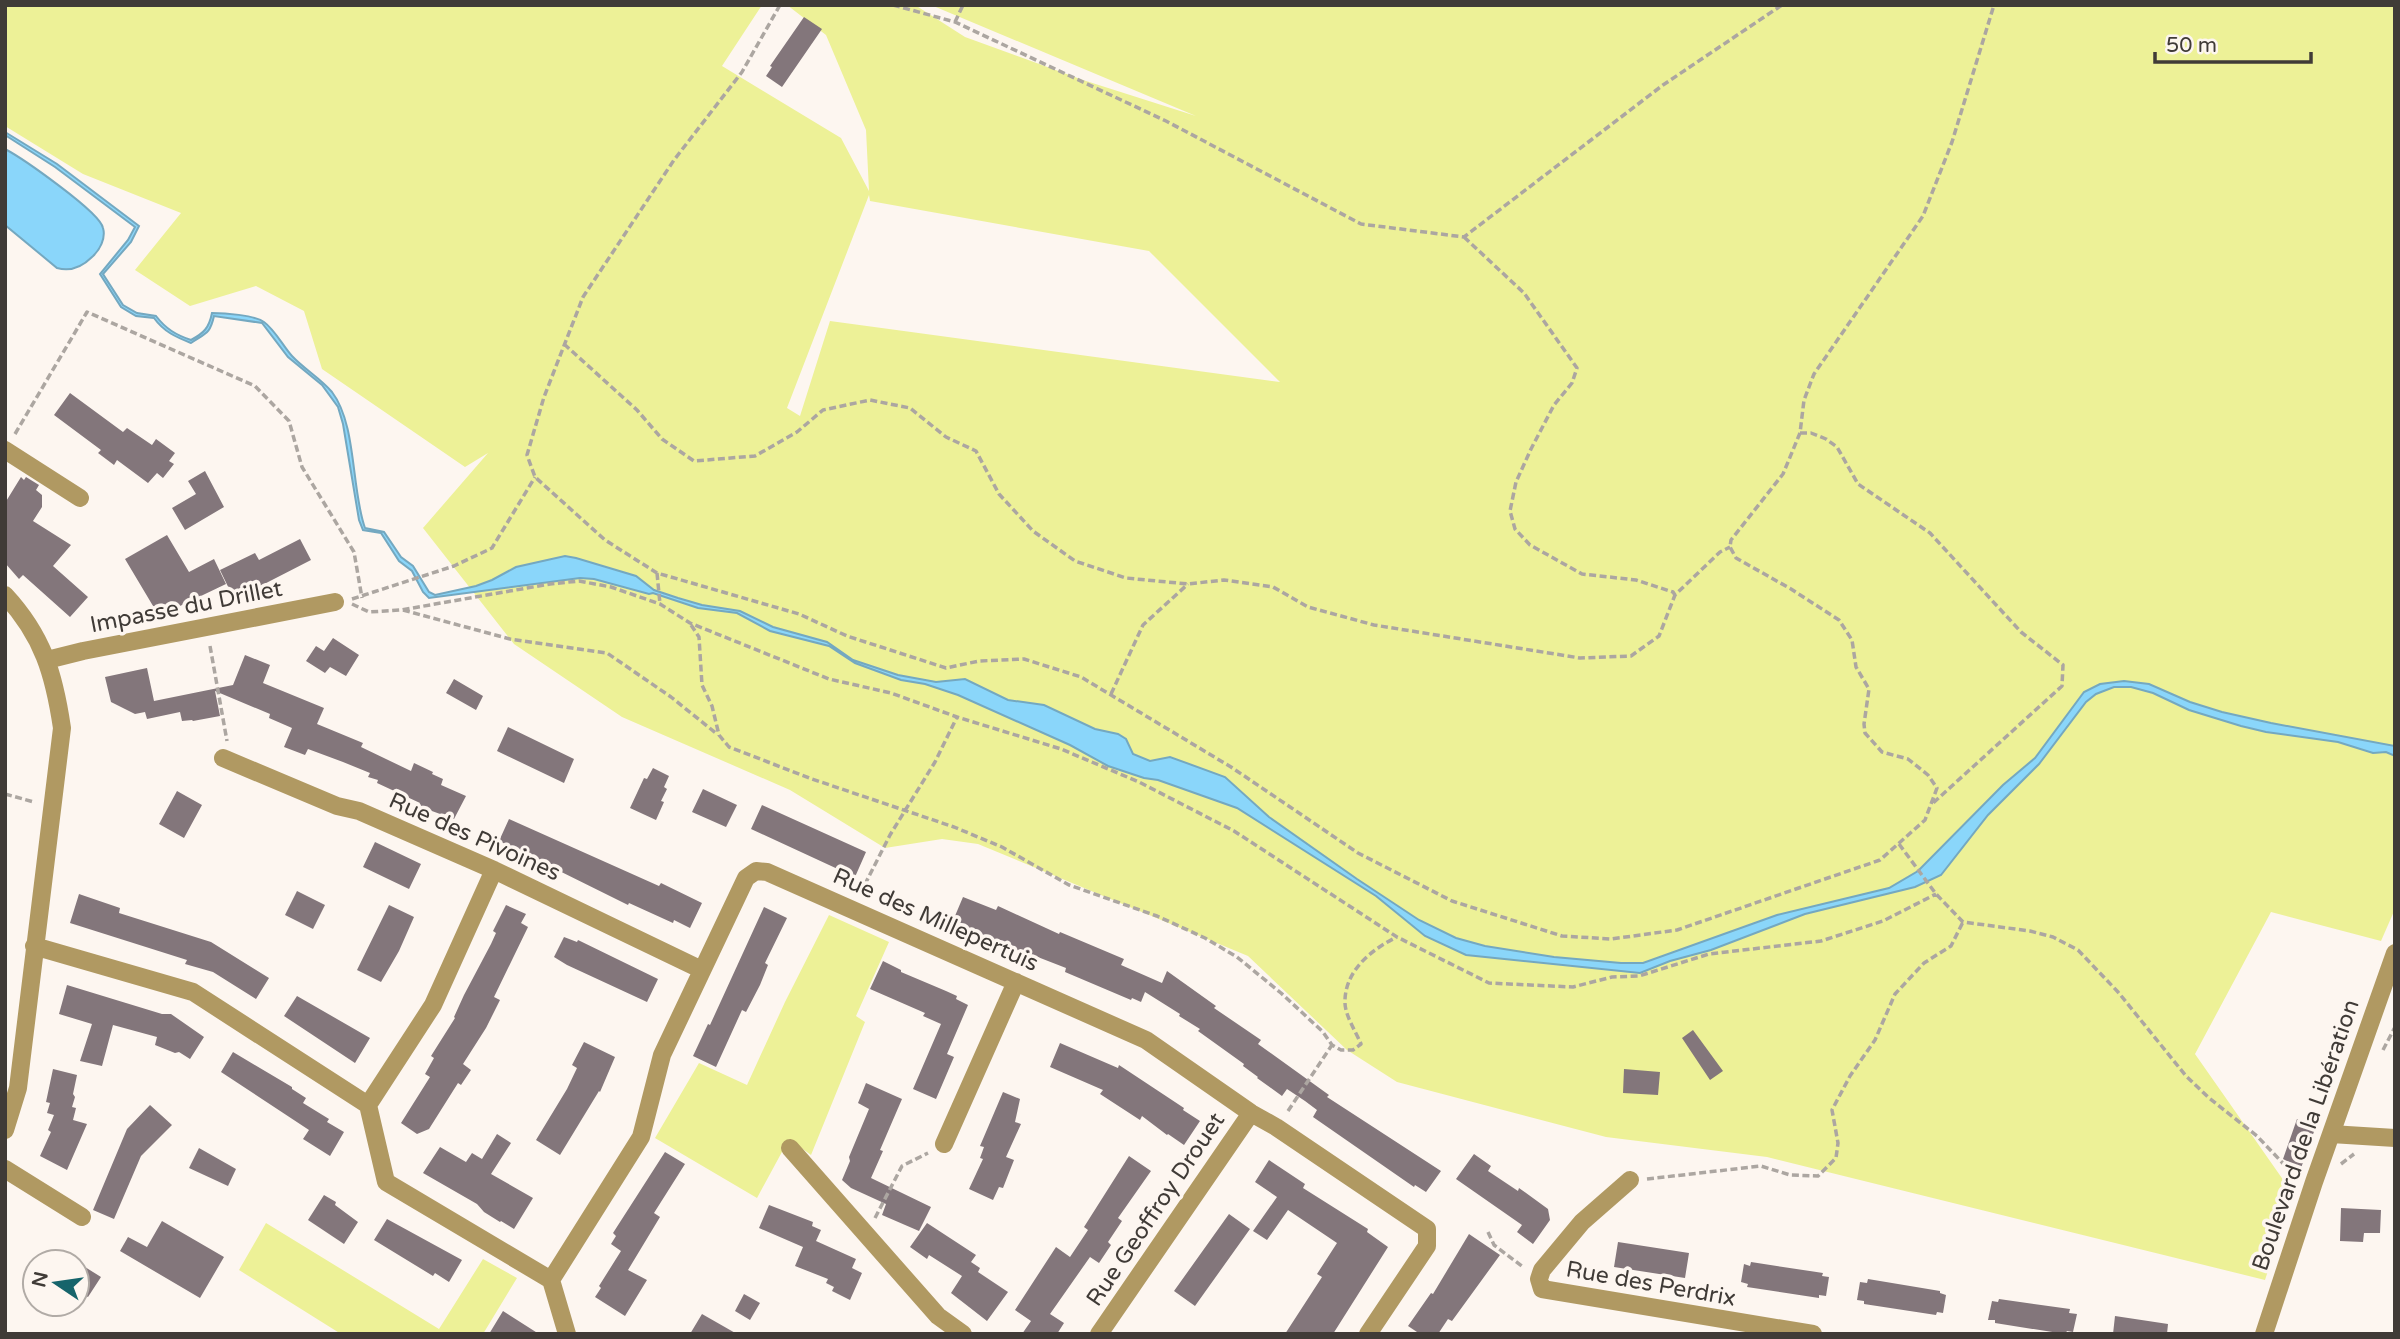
<svg xmlns="http://www.w3.org/2000/svg" width="2400" height="1339" font-family="'Varela Round',sans-serif">
<rect width="100%" height="100%" fill="#fdf6f0"/>
<path fill="#edf197" fill-rule="evenodd" d="M 5,5 L 762,5 L 722,66 L 841,138 L 869,191 L 866,130 L 826,35 L 787,5 L 915,5 L 965,37 L 1083,80 L 1196,116 L 931,5 L 2395,5 L 2395,909 L 2381,941 L 2271,912 L 2195,1054 L 2293,1194 L 2265,1280 L 1767,1157 L 1606,1137 L 1397,1082 L 1347,1050 L 1248,956 L 978,844 L 942,839 L 885,848 L 790,790 L 622,717 L 514,644 L 423,528 L 488,453 L 465,467 L 322,369 L 304,311 L 256,286 L 190,306 L 135,270 L 181,213 L 83,174 L 5,126 ZM 869,195 L 870,201 L 1149,251 L 1280,382 L 830,321 L 800,416 L 787,408 Z
M 829,915 L 889,942 L 856,1016 L 865,1022 L 811,1155 L 789,1139 L 757,1198 L 655,1138 L 699,1063 L 747,1085 L 785,1002 Z
M 266,1223 L 439,1329 L 483,1259 L 517,1278 L 483,1334 L 341,1334 L 239,1270 Z"/>
<path fill="#8ad6fa" stroke="#74a8c0" stroke-width="2" d="M 5,132 L 57,164 L 139,226 L 131,242 L 103,274 L 123,305 L 137,313 L 156,316 C 166,329 176,335 191,340 C 204,333 209,328 212,313 C 224,313 254,315 264,322 C 275,330 283,346 292,356 C 304,369 320,378 332,392 C 357,425 351,489 365,528 L 384,532 L 401,557 L 413,566 L 429,592 L 435,595 L 476,586 L 492,580 L 516,567 L 565,556 L 576,558 L 636,576 L 654,590 L 678,598 L 702,605 L 740,611 L 773,627 L 827,642 L 853,660 L 898,675 L 936,682 L 965,679 L 1008,700 L 1044,705 L 1095,729 L 1118,734 L 1126,739 L 1133,754 L 1150,761 L 1170,757 L 1225,777 L 1269,817 L 1357,879 L 1419,920 L 1456,938 L 1485,946 L 1554,957 L 1621,963 L 1643,963 L 1777,915 L 1889,888 L 1918,871 L 2003,785 L 2035,758 L 2084,692 L 2100,684 L 2124,681 L 2149,684 L 2190,702 L 2222,712 L 2271,723 L 2395,746 L 2395,756 L 2386,752 L 2373,753 L 2338,742 L 2266,732 L 2241,726 L 2189,710 L 2153,693 L 2131,687 L 2114,687 L 2096,694 L 2086,702 L 2039,764 L 1988,815 L 1941,875 L 1915,887 L 1805,914 L 1711,950 L 1670,961 L 1640,973 L 1466,955 L 1425,936 L 1376,896 L 1237,808 L 1158,780 L 1144,778 L 1108,766 L 1070,745 L 958,695 L 925,684 L 901,680 L 855,663 L 829,646 L 770,631 L 737,613 L 698,608 L 653,593 L 649,594 L 594,579 L 580,578 L 429,598 L 423,592 L 412,571 L 399,561 L 381,533 L 363,530 L 359,520 L 343,424 L 338,407 L 322,385 L 288,357 L 262,323 L 214,316 C 210,334 206,333 191,343 C 176,337 164,332 154,318 L 136,316 L 121,307 L 100,274 L 128,240 L 135,227 L 55,167 L 5,135 Z
M 5,149 C 22,158 100,212 103,228 C 106,238 100,250 92,257 C 82,267 71,272 57,268 L 5,225 Z"/>
<path fill="#83767b" d="M 804,17 L 822,29 L 782,87 L 766,76 L 772,67 L 770,66 Z
M 70,393 L 123,432 L 127,428 L 152,445 L 156,439 L 175,453 L 169,461 L 174,464 L 163,478 L 157,473 L 148,483 L 117,460 L 114,465 L 98,453 L 101,450 L 54,415 Z
M 205,471 L 224,507 L 185,530 L 172,508 L 196,494 L 188,481 Z
M 21,477 L 24,480 L 26,477 L 39,485 L 36,490 L 42,495 L 42,507 L 33,521 L 71,545 L 53,566 L 88,597 L 70,617 L 23,575 L 19,579 L 5,563 L 5,503 Z
M 167,535 L 189,572 L 214,559 L 226,584 L 159,616 L 125,559 Z
M 300,539 L 311,560 L 243,595 L 242,592 L 233,597 L 220,570 L 255,553 L 259,560 Z
M 333,638 L 359,655 L 346,676 L 330,667 L 325,673 L 306,661 L 316,646 L 324,651 Z
M 245,655 L 270,665 L 263,683 L 324,708 L 317,724 L 363,743 L 361,747 L 411,771 L 414,763 L 433,772 L 432,774 L 443,779 L 441,785 L 466,796 L 454,819 L 418,806 L 420,803 L 377,783 L 378,780 L 368,777 L 370,773 L 343,762 L 308,749 L 305,755 L 284,747 L 292,728 L 269,718 L 270,714 L 215,691 L 220,716 L 193,721 L 192,720 L 182,721 L 180,712 L 147,719 L 145,712 L 135,714 L 111,702 L 105,677 L 147,668 L 154,701 L 233,685 Z
M 454,679 L 483,696 L 476,710 L 446,693 Z
M 508,727 L 574,759 L 564,783 L 497,751 Z
M 653,768 L 669,776 L 664,787 L 667,789 L 661,801 L 664,802 L 656,820 L 630,808 L 644,778 L 647,779 Z
M 703,789 L 737,805 L 726,827 L 692,812 Z
M 177,791 L 202,805 L 184,838 L 159,824 Z
M 762,805 L 866,852 L 855,877 L 751,829 Z
M 509,819 L 659,886 L 661,883 L 702,903 L 690,928 L 674,920 L 673,923 L 629,903 L 628,905 L 499,841 Z
M 375,842 L 421,864 L 409,889 L 363,867 Z
M 297,891 L 325,905 L 313,929 L 285,915 Z
M 79,894 L 120,908 L 119,913 L 211,942 L 269,978 L 256,999 L 213,972 L 185,964 L 187,960 L 70,923 Z
M 963,897 L 996,910 L 998,906 L 1059,934 L 1060,932 L 1124,959 L 1121,965 L 1162,983 L 1167,971 L 1216,1006 L 1214,1008 L 1261,1040 L 1258,1044 L 1329,1095 L 1327,1097 L 1441,1171 L 1426,1192 L 1415,1185 L 1414,1187 L 1313,1117 L 1317,1110 L 1305,1101 L 1287,1089 L 1282,1096 L 1257,1078 L 1258,1077 L 1243,1066 L 1244,1064 L 1198,1031 L 1200,1029 L 1179,1016 L 1180,1014 L 1145,992 L 1141,1002 L 1132,998 L 1131,1000 L 1065,972 L 1066,968 L 1030,954 L 1030,956 L 952,923 Z
M 389,905 L 414,917 L 399,951 L 381,982 L 357,970 Z
M 506,905 L 526,914 L 521,923 L 528,927 L 494,997 L 500,1000 L 486,1028 L 463,1064 L 471,1070 L 461,1085 L 458,1083 L 429,1129 L 417,1134 L 401,1123 L 430,1077 L 425,1074 L 434,1058 L 431,1056 L 455,1018 L 454,1017 L 464,995 L 491,944 L 496,933 L 493,931 Z
M 764,907 L 787,918 L 765,963 L 768,965 L 760,985 L 746,1012 L 742,1010 L 716,1067 L 693,1056 L 708,1024 L 710,1025 Z
M 564,937 L 577,942 L 578,940 L 658,979 L 647,1002 L 567,965 L 554,957 Z
M 883,961 L 901,970 L 901,972 L 946,991 L 957,996 L 956,999 L 968,1005 L 947,1054 L 954,1057 L 936,1099 L 913,1089 L 941,1024 L 923,1016 L 925,1013 L 870,989 Z
M 67,985 L 162,1014 L 171,1014 L 204,1037 L 190,1059 L 179,1052 L 175,1053 L 155,1045 L 157,1037 L 113,1025 L 102,1066 L 80,1061 L 92,1024 L 59,1014 Z
M 297,996 L 370,1038 L 355,1063 L 284,1016 Z
M 1693,1030 L 1723,1071 L 1710,1080 L 1682,1038 Z
M 584,1042 L 615,1057 L 600,1092 L 599,1091 L 560,1155 L 536,1140 L 567,1089 L 577,1068 L 572,1065 Z
M 1060,1043 L 1118,1068 L 1119,1065 L 1184,1108 L 1183,1110 L 1200,1121 L 1184,1145 L 1168,1134 L 1167,1135 L 1142,1116 L 1140,1120 L 1100,1094 L 1103,1090 L 1050,1067 Z
M 233,1052 L 292,1087 L 292,1089 L 306,1098 L 303,1103 L 329,1119 L 327,1122 L 344,1132 L 330,1156 L 303,1139 L 309,1130 L 221,1072 Z
M 53,1069 L 77,1075 L 73,1094 L 75,1097 L 72,1107 L 76,1108 L 73,1120 L 87,1124 L 67,1170 L 40,1156 L 51,1132 L 48,1130 L 54,1115 L 47,1113 L 50,1103 L 46,1102 Z
M 1624,1069 L 1660,1072 L 1658,1095 L 1623,1093 Z
M 866,1083 L 902,1099 L 880,1150 L 883,1151 L 871,1178 L 931,1207 L 919,1231 L 882,1215 L 886,1204 L 851,1188 L 842,1180 L 850,1161 L 849,1157 L 869,1109 L 858,1103 Z
M 1003,1092 L 1020,1099 L 1015,1122 L 1021,1124 L 1006,1157 L 1014,1160 L 1003,1188 L 999,1187 L 993,1200 L 969,1189 L 983,1159 L 980,1158 L 984,1147 L 980,1146 Z
M 150,1105 L 172,1125 L 141,1156 L 114,1219 L 93,1210 L 127,1129 Z
M 2297,1119 L 2316,1126 L 2301,1168 L 2283,1159 Z
M 497,1134 L 511,1143 L 491,1174 L 533,1198 L 514,1229 L 501,1221 L 500,1222 L 484,1212 L 477,1204 L 423,1173 L 440,1147 L 466,1162 L 472,1153 L 482,1159 Z
M 199,1148 L 236,1169 L 228,1186 L 189,1168 Z
M 665,1152 L 685,1164 L 654,1213 L 660,1217 L 628,1270 L 647,1280 L 625,1316 L 595,1297 L 601,1288 L 599,1286 L 621,1251 L 611,1244 L 616,1236 L 613,1233 Z
M 1474,1154 L 1491,1166 L 1488,1171 L 1518,1191 L 1519,1188 L 1548,1209 L 1550,1220 L 1533,1244 L 1517,1232 L 1522,1225 L 1456,1179 Z
M 1129,1156 L 1151,1171 L 1118,1218 L 1122,1221 L 1108,1242 L 1111,1245 L 1099,1263 L 1090,1257 L 1050,1314 L 1064,1323 L 1057,1334 L 1022,1334 L 1031,1321 L 1015,1310 L 1056,1247 L 1070,1257 L 1088,1230 L 1084,1227 Z
M 1269,1160 L 1305,1184 L 1303,1188 L 1368,1229 L 1367,1232 L 1388,1247 L 1333,1334 L 1285,1334 L 1322,1277 L 1317,1274 L 1337,1243 L 1288,1210 L 1267,1240 L 1253,1231 L 1277,1197 L 1255,1182 Z
M 324,1195 L 336,1202 L 335,1205 L 358,1222 L 344,1244 L 308,1220 Z
M 769,1205 L 813,1222 L 812,1226 L 821,1230 L 816,1241 L 856,1259 L 852,1268 L 862,1273 L 850,1300 L 832,1291 L 834,1287 L 826,1283 L 828,1279 L 795,1266 L 803,1247 L 759,1228 Z
M 2341,1208 L 2381,1210 L 2380,1233 L 2364,1233 L 2363,1242 L 2340,1241 Z
M 1229,1214 L 1250,1229 L 1195,1306 L 1174,1291 Z
M 387,1219 L 462,1260 L 449,1282 L 435,1273 L 433,1276 L 374,1240 Z
M 162,1221 L 224,1257 L 200,1298 L 120,1251 L 128,1237 L 147,1247 Z
M 927,1223 L 976,1255 L 971,1262 L 980,1268 L 978,1272 L 1008,1292 L 987,1321 L 951,1293 L 962,1276 L 929,1255 L 927,1259 L 910,1247 Z
M 1469,1234 L 1500,1255 L 1452,1321 L 1448,1319 L 1438,1334 L 1420,1334 L 1408,1326 L 1431,1293 L 1433,1294 Z
M 1618,1242 L 1689,1253 L 1685,1278 L 1614,1267 Z
M 77,1262 L 101,1277 L 88,1297 L 77,1291 Z
M 1751,1262 L 1823,1273 L 1822,1276 L 1829,1277 L 1826,1296 L 1819,1295 L 1819,1298 L 1747,1287 L 1748,1284 L 1741,1282 L 1744,1264 L 1750,1266 Z
M 1868,1279 L 1940,1291 L 1940,1293 L 1946,1295 L 1943,1313 L 1937,1312 L 1936,1315 L 1864,1304 L 1864,1301 L 1857,1300 L 1860,1282 L 1867,1283 Z
M 744,1294 L 760,1303 L 750,1320 L 735,1311 Z
M 1999,1299 L 2070,1309 L 2069,1313 L 2077,1314 L 2073,1332 L 2067,1331 L 2065,1334 L 1995,1323 L 1995,1320 L 1988,1320 L 1992,1301 L 1998,1302 Z
M 503,1311 L 539,1334 L 489,1334 Z
M 702,1314 L 737,1334 L 690,1334 Z
M 2115,1316 L 2168,1324 L 2167,1334 L 2113,1334 Z"/>
<g fill="none" stroke-linecap="round" stroke-linejoin="round">
<path stroke="#aca6a1" stroke-width="3.5" stroke-dasharray="7 3.5" stroke-linecap="butt" d="M 780,5 L 742,72 L 674,160 L 583,297 L 544,397 L 527,455 L 535,477 L 605,540 L 657,573 L 799,614 L 847,636 L 946,668 L 979,661 L 1024,659 L 1081,677 L 1231,767 L 1358,853 L 1452,901 L 1562,936 L 1611,939 L 1677,930 L 1880,860 L 1925,820 L 1937,788 L 1928,775 L 1908,759 L 1882,752 L 1865,733 L 1864,724 L 1869,689 L 1856,667 L 1852,640 L 1839,620 L 1791,589 L 1736,558 L 1730,547 L 1731,540 L 1783,474 L 1800,433 L 1804,400 L 1814,374 L 1923,216 L 1952,142 L 1994,5
M 893,5 L 955,22 L 1166,121 L 1361,224 L 1464,237 L 1663,85 L 1782,5
M 955,22 L 963,5
M 1464,237 L 1524,293 L 1577,368 L 1572,383 L 1554,405 L 1531,449 L 1516,482 L 1510,511 L 1515,529 L 1530,545 L 1582,574 L 1636,580 L 1673,592 L 1675,595
M 564,344 L 637,410 L 662,439 L 694,461 L 755,456 L 797,432 L 823,410 L 870,400 L 910,408 L 946,437 L 976,451 L 999,494 L 1033,531 L 1075,561 L 1126,578 L 1188,584 L 1224,580 L 1273,587 L 1308,607 L 1374,625 L 1580,658 L 1631,656 L 1659,636 L 1675,595 L 1720,552 L 1730,547
M 1800,433 L 1811,433 L 1826,439 L 1837,447 L 1858,484 L 1930,533 L 2021,632 L 2063,665 L 2062,686 L 1932,804
M 15,434 L 87,312 L 255,386 L 289,421 L 302,467 L 354,552 L 362,598
M 657,573 L 660,604
M 352,599 L 454,566 L 492,548 L 535,477
M 352,604 L 369,612 L 401,610 L 550,584 L 579,581 L 611,587 L 660,604 L 690,623 L 829,679 L 891,693 L 957,717 L 1061,749 L 1139,782 L 1234,831 L 1397,937 L 1489,983 L 1573,987 L 1612,977 L 1639,976 L 1709,954 L 1821,941 L 1883,921 L 1936,894
M 403,610 L 510,639 L 607,653 L 671,697 L 717,734
M 691,625 L 699,637 L 702,685 L 712,706 L 719,735 L 729,747 L 812,779 L 954,827 L 1002,847 L 1069,885 L 1157,916 L 1205,938 L 1237,957 L 1281,993 L 1323,1032 L 1332,1045 L 1341,1050 L 1353,1050 L 1361,1044 C 1356,1032 1345,1015 1345,1003 C 1344,971 1372,949 1397,937
M 210,646 L 227,741
M 1111,694 L 1143,625 L 1188,584
M 5,794 L 34,802
M 1899,844 L 1936,894 L 1963,922 L 2030,931 L 2053,937 L 2078,950 L 2118,992 L 2186,1076 L 2209,1098 L 2257,1136 L 2295,1176
M 860,894 L 890,835 L 935,762 L 957,717
M 2383,1050 L 2395,1027
M 1288,1111 L 1332,1045
M 2341,1164 L 2354,1154
M 1647,1179 L 1761,1166 L 1790,1175 L 1818,1176 L 1836,1158 L 1838,1143 L 1832,1110 L 1850,1076 L 1875,1040 L 1895,994 L 1924,963 L 1951,946 L 1963,922
M 875,1218 L 902,1166 L 928,1153
M 1488,1232 L 1494,1245 L 1523,1267"/>
<path stroke="#b09962" stroke-width="18" d="M 5,450 L 80,498
M 5,595 C 43,636 54,674 62,728 L 18,1088 L 5,1130
M 47,660 L 83,651 L 335,602
M 223,758 L 337,806 L 359,811 L 494,870 L 702,970
M 34,946 L 193,992 L 368,1105 L 386,1182 L 551,1280
M 368,1105 L 433,1005 L 494,870
M 2331,1134 L 2395,1138
M 944,1144 L 1016,982
M 790,1148 L 938,1316 L 963,1334
M 5,1169 L 82,1217
M 1630,1180 L 1582,1222 L 1542,1270 L 1539,1279 L 1542,1289 L 1813,1334
M 567,1334 L 551,1280 L 641,1137 L 662,1055 L 746,878 L 756,871 L 767,872 L 1146,1040 L 1251,1113 L 1276,1127 L 1427,1229 L 1427,1246 L 1368,1334
M 1099,1334 L 1251,1113
M 2264,1334 L 2314,1182 L 2395,953"/>
</g>
<g text-anchor="middle" stroke-width="7" stroke-linejoin="round" paint-order="stroke">
<g font-size="23" fill="#403b37" stroke="#fdf6f0">
<text transform="translate(186 606) rotate(-11)" y="8">Impasse du Drillet</text>
<text transform="translate(475 836) rotate(24)" y="8">Rue des Pivoines</text>
<text transform="translate(936 919) rotate(24)" y="8">Rue des Millepertuis</text>
<text transform="translate(2305 1135) rotate(-71)" y="8">Boulevard de la Libération</text>
<text transform="translate(1155 1209) rotate(-56)" y="8">Rue Geoffroy Drouet</text>
<text transform="translate(1651 1283) rotate(10)" y="8">Rue des Perdrix</text>
</g>
</g>
<rect width="2400" height="1339" fill="none" stroke="#403b37" stroke-width="14"/>
<g transform="translate(56 1283) rotate(283)"><circle r="33" fill="#fdf6f0" stroke="#b1aba6" stroke-width="2"/>
<path d="M0-5L12 26L0 18L-12 26Z" fill="#16646b"/>
<text y="-10" font-size="19" font-weight="bold" text-anchor="middle" fill="#403b37">N</text>
</g>
<path d="M2155 52v10h156v-10" fill="none" stroke="#403b37" stroke-width="3.5"/>
<text x="2166" y="52" font-size="21" fill="#403b37" stroke="#fdf6f0" stroke-width="5" paint-order="stroke">50 m</text>
</svg>
